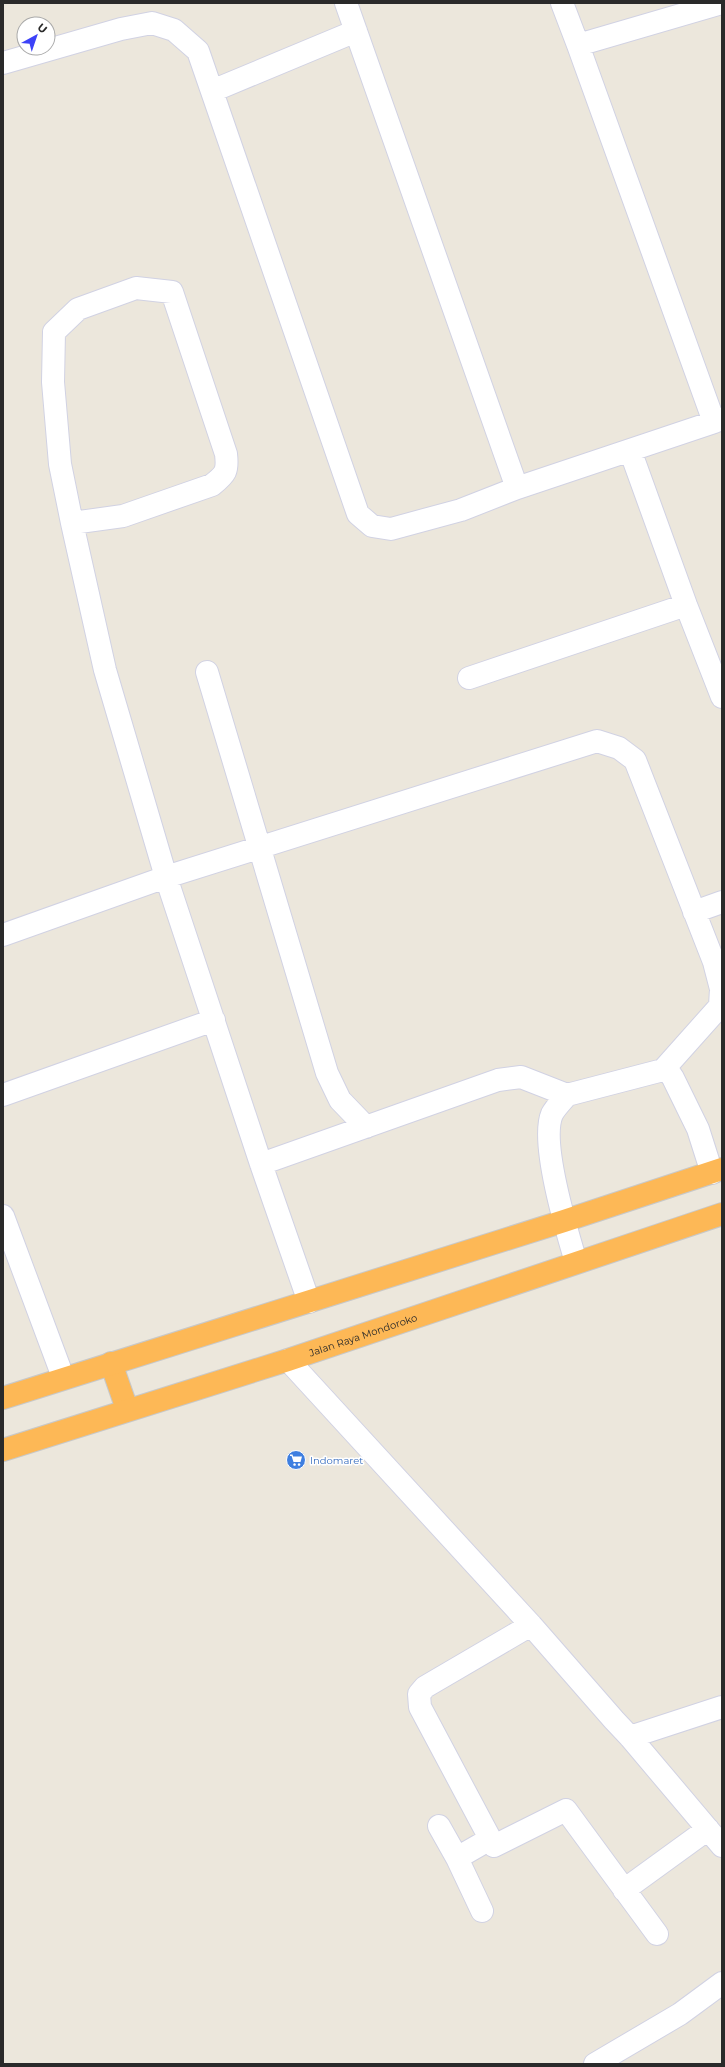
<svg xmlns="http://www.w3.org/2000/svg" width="725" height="2067" font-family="Montserrat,sans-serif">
<rect width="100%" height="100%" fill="#ece7dc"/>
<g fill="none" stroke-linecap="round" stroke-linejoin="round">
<defs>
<path id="minor" d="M 346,3 L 517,488
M 562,3 L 578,45 L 722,3
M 578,45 L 714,422 L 722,419
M 3,63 L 121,29 L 152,23 L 174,30 L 198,51 L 358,514 L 372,526 L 391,529 L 461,510 L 517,488 L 714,422
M 212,91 L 356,31
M 630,450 L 686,605 L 722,697
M 207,672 L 327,1073 L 340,1100 L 366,1127
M 469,678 L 686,605
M 694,912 L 722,902
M 3,935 L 166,877 L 105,670 L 72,523 L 60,464 L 53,382 L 54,332 L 78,309 L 136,288 L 172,292 L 226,454 C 228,471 226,474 212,485 L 123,516 L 72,523
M 3,1095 L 214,1020
M 567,1095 C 562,1101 555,1108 552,1114 C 540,1142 567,1232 576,1262
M 261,1164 L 498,1080 L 521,1077 L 567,1095 L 663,1070
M 3,1216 L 63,1377
M 309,1302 L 261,1164 L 166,877 L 597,741 L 619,748 L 635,760 L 714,962 L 721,989 L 720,1006 L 663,1070 L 669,1072 L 673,1078 L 698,1129 L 712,1173
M 288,1360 L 531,1625 L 614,1720 L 630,1737 L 722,1846
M 531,1625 L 425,1687 L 419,1694 L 420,1707 L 494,1846 L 566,1810 L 657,1934
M 630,1737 L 722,1707
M 439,1826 L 457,1858 L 482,1911
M 457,1858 L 490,1839
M 624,1890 L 708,1829
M 595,2064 L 680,2014 L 722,1983"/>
<g id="highway">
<path d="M 111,1363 L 127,1409"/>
<path d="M 3,1398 L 564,1221 L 722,1169"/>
<path id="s1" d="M 3,1450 L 288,1360 L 722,1214"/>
</g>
</defs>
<use href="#minor" stroke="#d1d2e3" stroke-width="24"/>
<use href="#highway" stroke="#c8c8c8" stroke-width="24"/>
<use href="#minor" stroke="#fff" stroke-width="22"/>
<use href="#highway" stroke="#fdb856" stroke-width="22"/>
</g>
<defs>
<symbol id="supermarket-disc" viewBox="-11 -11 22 22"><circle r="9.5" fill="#3f7fe0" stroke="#fff"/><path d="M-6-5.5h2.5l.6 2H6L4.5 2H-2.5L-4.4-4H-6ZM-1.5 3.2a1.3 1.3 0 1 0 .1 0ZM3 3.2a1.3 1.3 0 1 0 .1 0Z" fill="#fff"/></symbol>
</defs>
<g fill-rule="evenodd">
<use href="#supermarket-disc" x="285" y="1449" width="22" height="22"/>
</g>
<g text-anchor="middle" stroke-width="3" stroke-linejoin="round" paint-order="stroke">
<g font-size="10" fill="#2a2a2a" stroke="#fff">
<text dy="4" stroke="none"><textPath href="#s1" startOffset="378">Jalan Raya Mondoroko</textPath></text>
</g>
<g font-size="10" fill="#366cbe" stroke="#fff" text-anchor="start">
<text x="310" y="1464">Indomaret</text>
</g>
</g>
<rect width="725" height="2067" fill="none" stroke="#2a2a2a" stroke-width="8"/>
<g transform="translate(36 36) rotate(40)"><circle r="19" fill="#ffffff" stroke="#aaaaaa"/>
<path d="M0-3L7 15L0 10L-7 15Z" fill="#3c42f8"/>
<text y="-6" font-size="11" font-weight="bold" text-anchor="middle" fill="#2a2a2a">U</text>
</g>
</svg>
